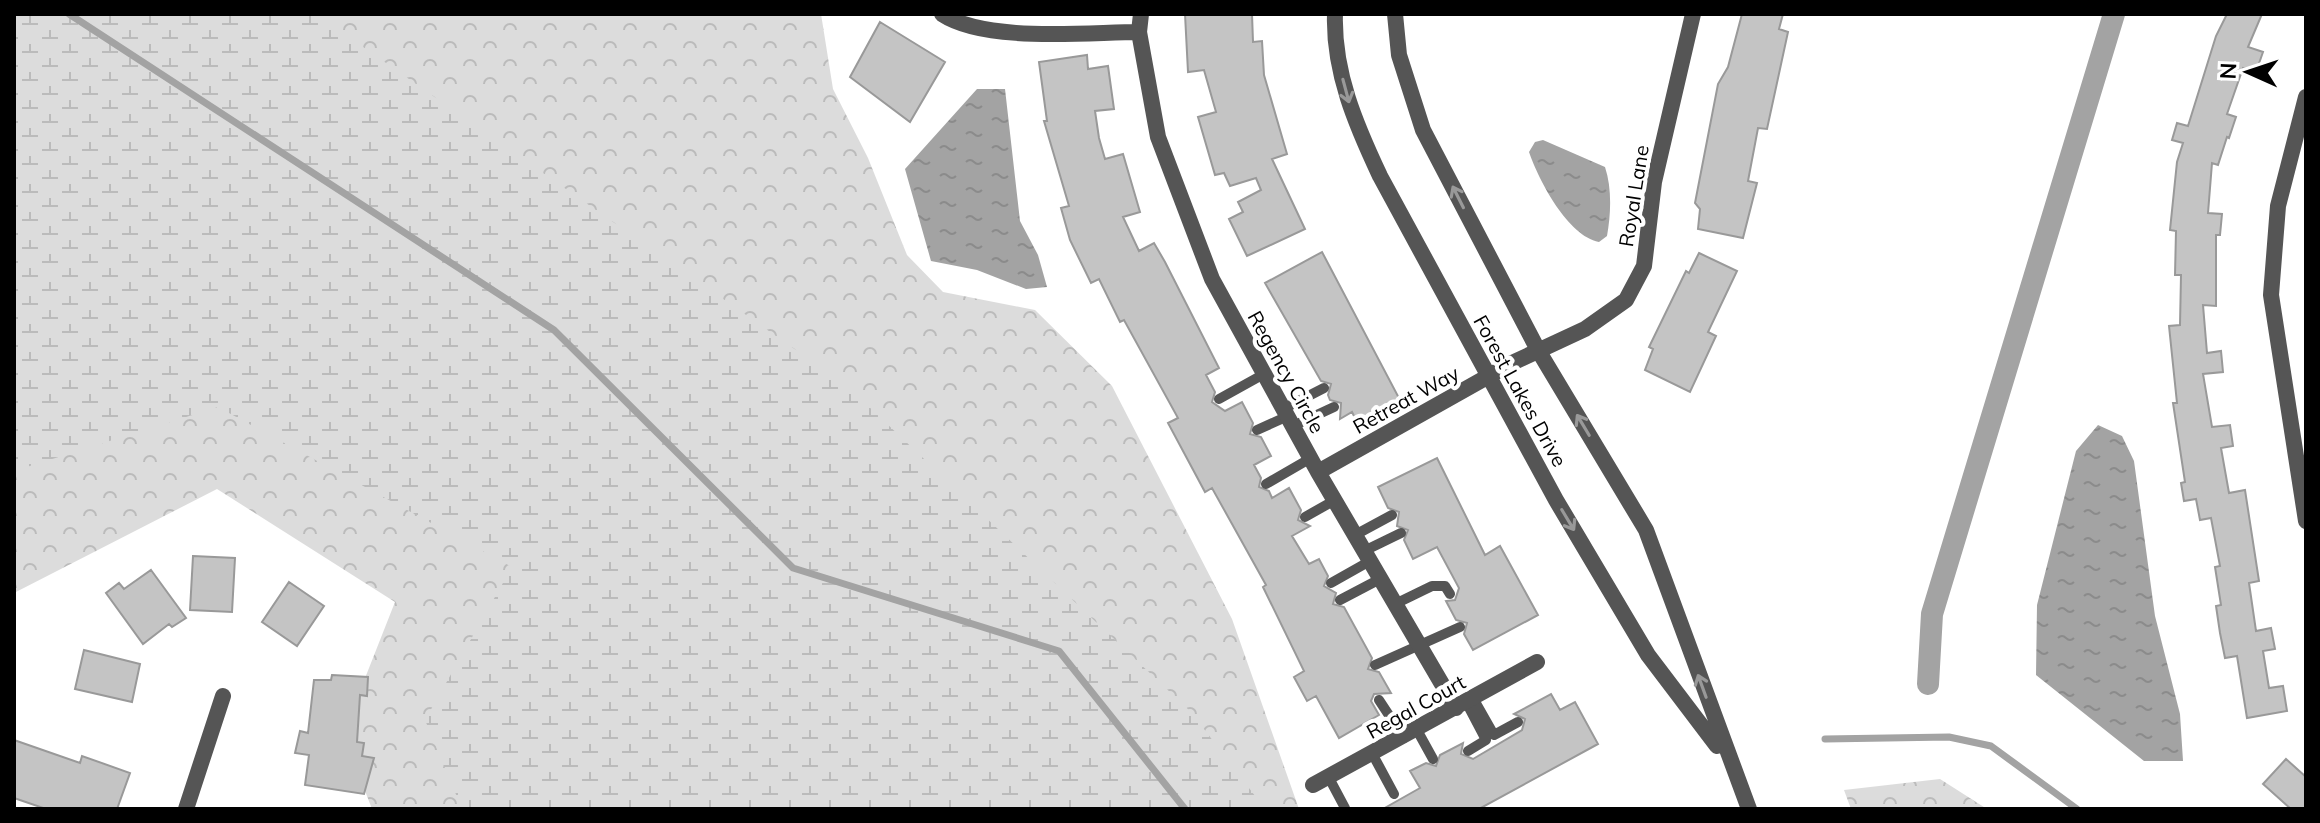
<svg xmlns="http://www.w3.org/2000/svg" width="2320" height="823" font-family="Mulish,sans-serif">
<defs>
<pattern id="forest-crowns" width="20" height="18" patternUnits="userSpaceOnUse" patternTransform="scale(2)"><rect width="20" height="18" fill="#dcdcdc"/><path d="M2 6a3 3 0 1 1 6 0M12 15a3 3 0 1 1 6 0" fill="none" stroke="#bbb"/></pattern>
<pattern id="wetland-marsh" width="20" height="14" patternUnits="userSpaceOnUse" patternTransform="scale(2)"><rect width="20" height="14" fill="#dcdcdc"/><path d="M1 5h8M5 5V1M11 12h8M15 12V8" fill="none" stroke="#bbb"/></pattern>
<pattern id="water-ripples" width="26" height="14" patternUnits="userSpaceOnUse" patternTransform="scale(2)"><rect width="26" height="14" fill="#a3a3a3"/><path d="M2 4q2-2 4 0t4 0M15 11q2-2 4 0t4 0" fill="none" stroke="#8b8b8b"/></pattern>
</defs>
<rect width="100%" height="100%" fill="#fff"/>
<path fill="url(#forest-crowns)" d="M 14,14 L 821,14 L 833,89 L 868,158 L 907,255 L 943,292 L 1035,310 L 1112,386 L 1232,619 L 1299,809 L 372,809 L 343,734 L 395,602 L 217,489 L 14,593 Z
M 1940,779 L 1987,809 L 1851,809 L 1844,790 Z"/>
<path fill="url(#wetland-marsh)" d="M 14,14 L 316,14 L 846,385 L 1191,712 L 1265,809 L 462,809 L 425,720 L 512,567 L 218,407 L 14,471 Z"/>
<path fill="url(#water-ripples)" d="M 977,89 L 1005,89 L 1020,221 L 1038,255 L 1047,287 L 1026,289 L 977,270 L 931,261 L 905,169 Z
M 1543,140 L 1605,167 C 1612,188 1611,214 1607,236 L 1599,242 C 1568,236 1539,181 1529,152 L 1535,142 Z
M 2098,425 L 2122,436 L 2134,461 L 2155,616 L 2180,714 L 2183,761 L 2144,761 L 2036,675 L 2037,605 L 2076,451 Z"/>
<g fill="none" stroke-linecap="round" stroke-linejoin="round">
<path stroke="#a3a3a3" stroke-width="7" d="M 69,14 L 554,330 L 793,568 L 1059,651 L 1185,809
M 1825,739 L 1949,737 L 1991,746 L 2077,809"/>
<path stroke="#a3a3a3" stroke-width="22" d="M 1928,684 L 1932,614 L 2114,14"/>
</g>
<path fill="#c4c4c4" stroke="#999" stroke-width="2" d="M 1185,14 L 1252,14 L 1253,42 L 1262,41 L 1264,75 L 1287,154 L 1272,159 L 1305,229 L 1247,256 L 1229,219 L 1243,212 L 1238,202 L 1261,190 L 1256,178 L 1230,186 L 1224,173 L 1215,175 L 1198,117 L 1216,112 L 1204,70 L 1188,72 Z
M 1742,14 L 1783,14 L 1779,29 L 1788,32 L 1767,129 L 1758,128 L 1748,181 L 1757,183 L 1743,238 L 1698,229 L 1700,209 L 1695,203 L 1718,84 L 1728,67 Z
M 2227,14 L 2262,14 L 2248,47 L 2263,52 L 2256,72 L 2243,68 L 2227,114 L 2236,117 L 2229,138 L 2227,137 L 2218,165 L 2212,163 L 2208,213 L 2222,214 L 2220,235 L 2216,235 L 2216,306 L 2203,305 L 2207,353 L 2221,351 L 2223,372 L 2203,374 L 2212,427 L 2230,425 L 2233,446 L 2221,448 L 2229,493 L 2245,490 L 2259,581 L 2249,583 L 2256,631 L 2271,628 L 2275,649 L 2263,651 L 2269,688 L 2283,686 L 2287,711 L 2247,718 L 2237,656 L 2225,658 L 2220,633 L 2216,606 L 2221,605 L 2215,567 L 2220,566 L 2211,518 L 2200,520 L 2196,499 L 2184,501 L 2181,483 L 2185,482 L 2173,403 L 2177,403 L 2169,326 L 2180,325 L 2181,275 L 2175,275 L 2176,231 L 2170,230 L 2177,162 L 2183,143 L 2172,140 L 2177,123 L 2188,126 L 2216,36 Z
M 880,22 L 945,62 L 910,122 L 850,77 Z
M 1087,55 L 1088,69 L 1108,66 L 1114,109 L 1095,111 L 1099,138 L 1105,159 L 1123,154 L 1140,212 L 1123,217 L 1139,251 L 1154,243 L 1165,262 L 1219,368 L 1206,375 L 1215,392 L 1212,402 L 1225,411 L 1242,402 L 1253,423 L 1250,434 L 1261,437 L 1271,456 L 1254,465 L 1261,478 L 1259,487 L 1269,491 L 1272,498 L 1289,488 L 1301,510 L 1298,520 L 1310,526 L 1292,536 L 1309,564 L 1319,559 L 1328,576 L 1324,586 L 1336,593 L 1333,604 L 1344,607 L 1372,658 L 1368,669 L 1379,672 L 1391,693 L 1374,694 L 1371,701 L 1379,715 L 1339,738 L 1316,696 L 1307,701 L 1294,677 L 1304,671 L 1263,587 L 1266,585 L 1212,488 L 1205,492 L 1168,423 L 1178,418 L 1124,320 L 1120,322 L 1099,279 L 1091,283 L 1070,240 L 1061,208 L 1069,206 L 1044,121 L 1047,121 L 1039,62 Z
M 1322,252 L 1400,400 L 1357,422 L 1352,412 L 1340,419 L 1341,403 L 1330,400 L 1328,395 L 1331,384 L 1321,381 L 1265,283 Z
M 1699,253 L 1737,271 L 1708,332 L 1716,336 L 1690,392 L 1645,370 L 1653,349 L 1649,347 L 1686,271 L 1689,273 Z
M 1437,458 L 1485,555 L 1500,546 L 1538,615 L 1473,650 L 1464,634 L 1467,623 L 1456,620 L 1446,601 L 1455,600 L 1459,588 L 1437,547 L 1413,559 L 1404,540 L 1408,530 L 1397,526 L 1399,512 L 1388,508 L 1378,487 Z
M 193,556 L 235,558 L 232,612 L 190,610 Z
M 151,570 L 186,618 L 172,627 L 169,624 L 143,644 L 106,593 L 119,583 L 124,589 Z
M 289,582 L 324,606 L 297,646 L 262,622 Z
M 84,650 L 140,664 L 132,702 L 75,689 Z
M 332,675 L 368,677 L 367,696 L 360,695 L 357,742 L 364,743 L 362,756 L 374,758 L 364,794 L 305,785 L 309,755 L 295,753 L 300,731 L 308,733 L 314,680 L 331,680 Z
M 1551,694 L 1560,710 L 1575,702 L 1598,744 L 1479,809 L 1383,809 L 1420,788 L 1410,771 L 1426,763 L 1436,766 L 1440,755 L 1463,743 L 1461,754 L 1473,759 L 1522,730 L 1525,719 L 1514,714 Z
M 14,740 L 80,763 L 82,756 L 130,773 L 117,809 L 46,809 L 14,798 Z
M 2286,759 L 2306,777 L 2306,809 L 2291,809 L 2263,784 Z"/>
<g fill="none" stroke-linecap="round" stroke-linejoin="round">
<path stroke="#555" stroke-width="10" d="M 1219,399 L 1264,374
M 1283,409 L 1324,388
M 1293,426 L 1334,407
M 1257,430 L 1288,416
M 1266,484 L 1311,458
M 1305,517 L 1335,500
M 1355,535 L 1392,515
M 1364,551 L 1401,533
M 1331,583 L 1370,561
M 1340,600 L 1380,579
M 1395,604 L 1432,586 L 1445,586 L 1450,594
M 1375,665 L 1460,627
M 1473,698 L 1494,735 L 1518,722
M 1379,700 L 1404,738
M 1466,702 L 1486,740 L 1468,751
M 1417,730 L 1433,759
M 1373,755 L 1394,794
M 1328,776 L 1345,808"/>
<path stroke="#555" stroke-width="16" d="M 942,14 C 986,43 1087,32 1139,32
M 1141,14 L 1139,32 L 1158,137 L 1212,279 L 1318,472 L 1456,708
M 1335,14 C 1333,72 1356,125 1380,176 L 1556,500 L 1648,655 L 1717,746
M 1395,14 L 1399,55 L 1423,130 L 1538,350 L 1646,530 L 1749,809
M 2306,97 L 2278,206 L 2271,295 L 2306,521
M 1318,472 L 1512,363 L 1585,329 L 1626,300 L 1644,266 L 1654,182 L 1693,14
M 1313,785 L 1537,662
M 186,809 L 223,696"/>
</g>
<defs><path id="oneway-shaft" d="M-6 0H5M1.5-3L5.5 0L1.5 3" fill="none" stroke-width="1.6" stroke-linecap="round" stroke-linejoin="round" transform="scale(2)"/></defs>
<g stroke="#999">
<use href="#oneway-shaft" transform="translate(1346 91) rotate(75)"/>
<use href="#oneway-shaft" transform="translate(1458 197) rotate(-117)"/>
<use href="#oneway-shaft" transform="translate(1583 425) rotate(-121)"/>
<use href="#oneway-shaft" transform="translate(1568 520) rotate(59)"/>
<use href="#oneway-shaft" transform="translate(1702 686) rotate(-110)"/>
</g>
<g text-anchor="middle" stroke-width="8" stroke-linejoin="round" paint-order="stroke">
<g font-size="20" fill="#000" stroke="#fff">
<text transform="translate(1634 196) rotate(-81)" y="7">Royal Lane</text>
<text transform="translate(1286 372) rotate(61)" y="7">Regency Circle</text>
<text transform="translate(1520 391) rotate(61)" y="7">Forest Lakes Drive</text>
<text transform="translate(1406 400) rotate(-29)" y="7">Retreat Way</text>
<text transform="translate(1416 707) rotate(-29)" y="7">Regal Court</text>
</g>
</g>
<rect width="2320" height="823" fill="none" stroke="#000000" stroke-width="32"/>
<g transform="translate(2248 72) rotate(273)" stroke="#ffffff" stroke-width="6" paint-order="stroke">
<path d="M0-6L14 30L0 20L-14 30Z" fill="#000000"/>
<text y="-12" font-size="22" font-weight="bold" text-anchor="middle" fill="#000000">N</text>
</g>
</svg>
